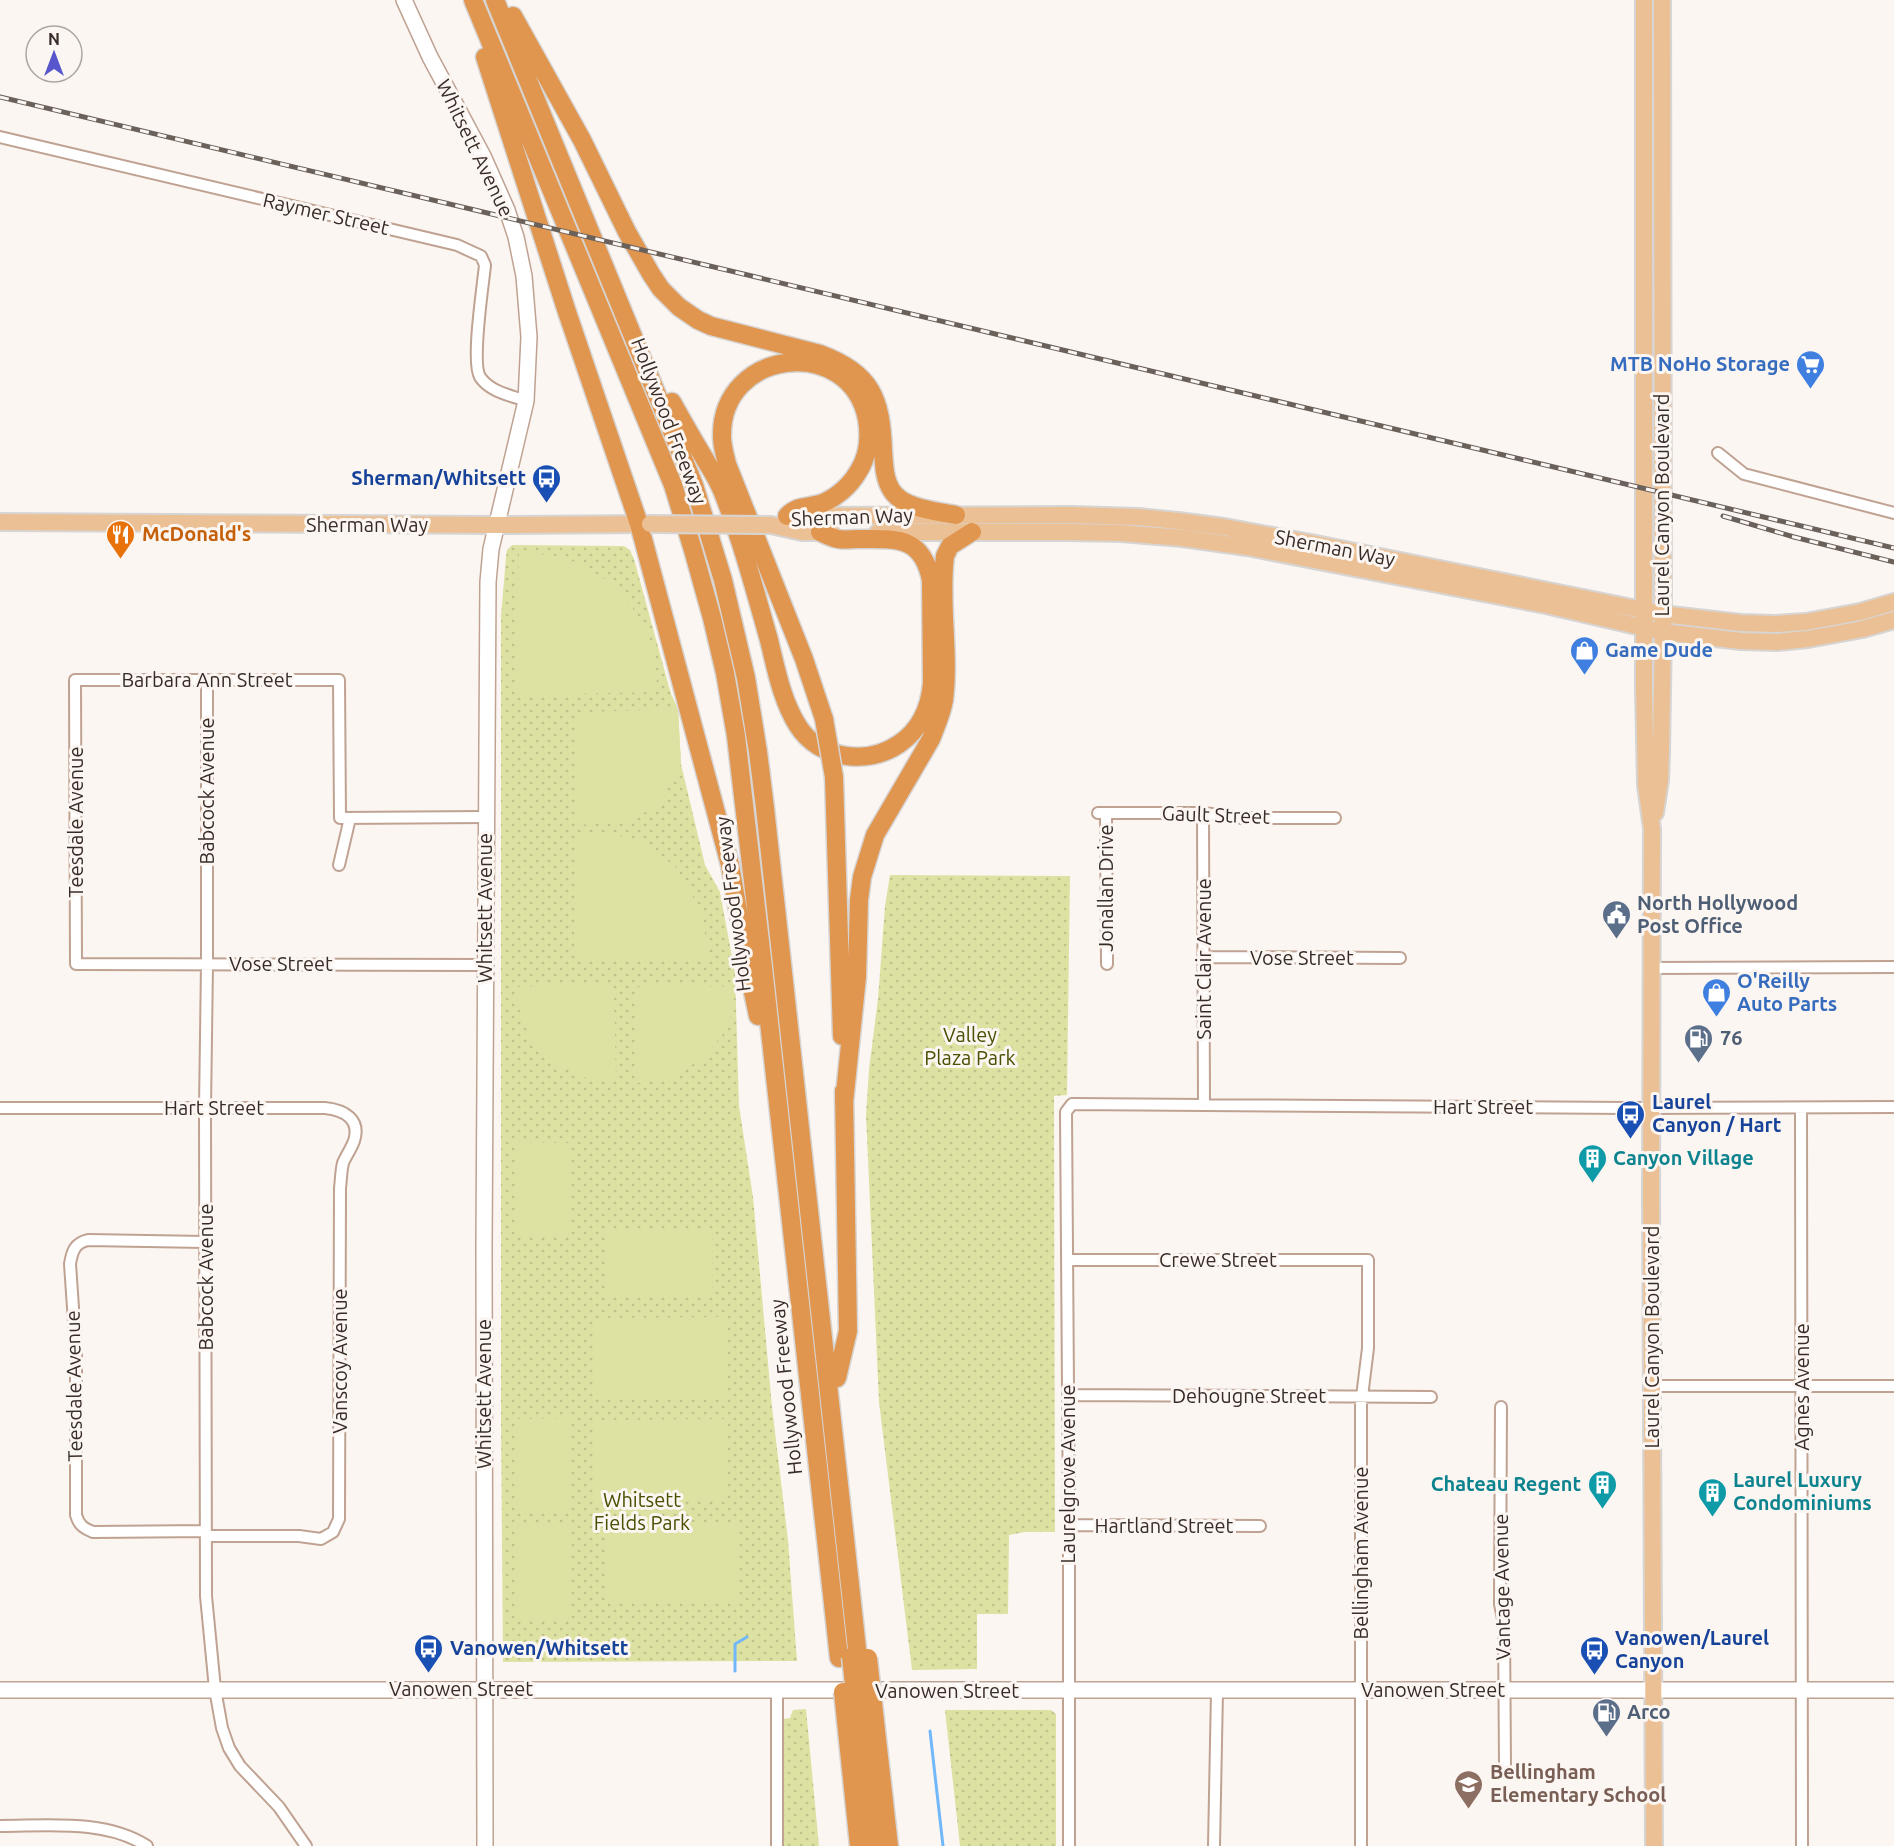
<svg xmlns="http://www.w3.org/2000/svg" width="1894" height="1846" font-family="Ubuntu,sans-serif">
<defs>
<pattern id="grass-dots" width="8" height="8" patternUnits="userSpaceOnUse" patternTransform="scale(1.5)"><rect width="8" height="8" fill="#dde2a2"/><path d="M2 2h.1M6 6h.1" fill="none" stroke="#bec28b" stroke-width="1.8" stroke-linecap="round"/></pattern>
</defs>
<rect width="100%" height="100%" fill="#fcf6f2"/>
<path fill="url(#grass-dots)" d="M 512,545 L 624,546 L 630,550 L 634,559 L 671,694 L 678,709 L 681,764 L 705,865 L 720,892 L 735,973 L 739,1106 L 753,1197 L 772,1407 L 788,1540 L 797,1661 L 503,1662 L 501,1419 L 501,616 L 506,557 L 507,550 Z
M 890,875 L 1070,876 L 1067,1095 L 1054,1096 L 1055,1532 L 1025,1532 L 1009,1535 L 1008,1614 L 977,1614 L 977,1669 L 912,1670 L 879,1402 L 866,1115 L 869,1069 L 878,999 L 885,906 Z
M 806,1709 L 819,1846 L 784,1846 L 784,1719 L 790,1718 L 793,1710 Z
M 945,1710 L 1051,1710 L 1056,1714 L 1056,1846 L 960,1846 Z"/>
<path fill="#dde2a2" d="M 519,552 C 533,554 548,554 561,557 C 602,569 639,604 651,645 C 656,661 657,676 657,692 L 522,695 L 515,688 Z
M 678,709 L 681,764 L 659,805 L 627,822 L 575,825 L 575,721 L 586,712 Z
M 575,832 L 606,834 L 637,839 L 675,866 L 700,909 L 710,959 L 581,958 L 574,951 Z
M 609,983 L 614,990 L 616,1081 L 586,1078 L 555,1064 L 535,1046 L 521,1018 L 516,987 Z
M 642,984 L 733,987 L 730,1018 L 722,1036 L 702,1059 L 670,1078 L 638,1083 L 636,990 Z
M 517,1142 L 570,1143 L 570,1235 L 517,1235 Z
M 712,1230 L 712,1297 L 606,1297 L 606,1231 Z
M 726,1317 L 727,1397 L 594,1398 L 593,1318 Z
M 570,1418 L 571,1511 L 518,1511 L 518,1419 Z
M 726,1419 L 727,1499 L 594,1499 L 593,1420 Z
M 606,1522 L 739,1522 L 738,1602 L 606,1602 Z
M 518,1526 L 572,1526 L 571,1619 L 518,1619 Z"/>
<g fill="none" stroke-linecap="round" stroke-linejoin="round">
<path stroke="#71b8fa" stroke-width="3" d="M 735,1671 L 735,1644 L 747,1637
M 930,1731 L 943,1846"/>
<defs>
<path id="street" d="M 0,137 L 457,245 L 481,256 L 485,265 C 483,286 471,362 480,377 C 490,392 510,395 526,401
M 1718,453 L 1744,474 L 1894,513
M 207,680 L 207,964 L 205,1108 L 206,1596 L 215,1689 L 222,1728 L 229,1748 L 240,1766 L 279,1807 L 306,1846
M 1098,813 L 1203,813 L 1243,818 L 1335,818
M 1106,813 L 1107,964
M 1203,813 L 1204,1105
M 485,817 L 340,818 L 339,680 L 75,680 L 76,964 L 485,965
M 339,865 L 350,818
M 1204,957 L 1400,958
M 1652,968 L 1894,967
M 0,1108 L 325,1108 C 344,1110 361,1119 354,1141 C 351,1149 346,1156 343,1163 C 341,1171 341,1180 340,1188 L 339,1519 L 333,1532 L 321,1539 L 299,1536 L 206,1536
M 1801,1108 L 1802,1846
M 205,1242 L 88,1240 C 75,1243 72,1251 70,1264 L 76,1351 L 76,1515 C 79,1525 83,1528 93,1532 L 206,1531
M 1068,1260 L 1368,1260 L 1368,1348 L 1361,1405 L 1361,1846
M 1652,1386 L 1894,1386
M 1068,1395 L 1431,1397
M 1501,1407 L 1500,1604 L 1504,1624 L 1505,1766
M 1069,1525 L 1260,1526
M 777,1690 L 777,1846
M 0,1826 C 48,1826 105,1819 147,1846
M 1069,1846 L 1069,1525 L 1066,1112 L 1072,1104 L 1627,1108 L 1894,1107
M 1214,1846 L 1217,1691"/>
<path id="secondary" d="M 404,0 L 430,57 L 483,156 L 507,210 L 516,237 L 524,276 L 529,337 L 526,401 L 491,549 L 488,582 L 484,1246 L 485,1846
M 0,1690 L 1894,1690"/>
<path id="primary" d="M 1644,0 L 1644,690 L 1646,785 L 1652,829 L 1651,1195 L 1654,1846
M 791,516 L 1073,515 L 1138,517 L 1178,521 L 1224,527 L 1316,544 L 1662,614 L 1741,623 L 1776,624 L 1806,622 L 1860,612 L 1894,602
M 0,522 L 497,525 L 650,524
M 771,525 L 802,532 L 831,532
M 878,532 L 1069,532 L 1121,533 L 1182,538 L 1247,547 L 1546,605 L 1663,632 L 1741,641 L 1777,642 L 1808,639 L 1863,629 L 1894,620
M 1655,813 L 1660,780 L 1661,752 L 1663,632 L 1662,0"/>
<path id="highway" d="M 473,0 L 673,485 L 693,550 L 712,618 L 725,673 L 736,736 L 763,967 L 839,1658
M 495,0 L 694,485 L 723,580 L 746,678 L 758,752 L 765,808 L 858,1658
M 513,16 L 582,140 L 627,232 L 651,274 L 661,289 L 679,307 L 698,320 L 711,326 L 820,354 C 872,373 881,399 883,450 C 884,464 884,479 892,491 C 904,509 937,511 956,515
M 485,57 L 567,312 L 639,524 L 730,865 L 749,973 L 758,1016
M 672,402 C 683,422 694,441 706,461 C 712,471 719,482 723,493 C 742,541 755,591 769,640 C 776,669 782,701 798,726 C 819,759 867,766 899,744 C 920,730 930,707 932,683 L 931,580 C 922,535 895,539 858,539 C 852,539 844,540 838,539 C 832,538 826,535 820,532
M 787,516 C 798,505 805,508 820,504 C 835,499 850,486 858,472 C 868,457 870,437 867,419 C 850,334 720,348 722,437 C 722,446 725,455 727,464 L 804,659 L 824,719
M 834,777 L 842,1036
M 844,1103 L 857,977 L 859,900 L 862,877 L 875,835 L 931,739 C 936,726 942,713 944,700 C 950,652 939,603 945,556 L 950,546 L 972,532
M 837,1378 L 848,1331 L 844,1091
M 846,1721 L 859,1846
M 858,1721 L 872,1846
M 875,1721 L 889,1846"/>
</defs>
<use href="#street" stroke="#bfa292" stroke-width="14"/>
<use href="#secondary" stroke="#bfa292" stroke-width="18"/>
<use href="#primary" stroke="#d7d5d4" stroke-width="20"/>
<use href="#highway" stroke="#d7d5d4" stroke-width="21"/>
<use href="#street" stroke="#fff" stroke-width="10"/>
<use href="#secondary" stroke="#fff" stroke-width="15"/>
<use href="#primary" stroke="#ecc095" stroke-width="16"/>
<use href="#highway" stroke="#e0964f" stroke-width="18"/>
<defs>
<path id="rail" d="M 0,97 L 1894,548
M 1723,516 L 1794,537 L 1894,562"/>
</defs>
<use href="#rail" stroke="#6b615b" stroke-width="5"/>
<use href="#rail" stroke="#fcf6f2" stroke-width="3" stroke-dasharray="9" stroke-linecap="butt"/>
<defs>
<path id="primary-bridge" d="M 650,524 L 771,525"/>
<path id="highway-bridge" d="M 824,719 L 834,777
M 851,1657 L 858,1721
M 868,1658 L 875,1721
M 843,1692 L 846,1721"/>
</defs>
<use href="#primary-bridge" stroke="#d7d5d4" stroke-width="20" stroke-linecap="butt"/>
<use href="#highway-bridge" stroke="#d7d5d4" stroke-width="21" stroke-linecap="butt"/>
<use href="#primary-bridge" stroke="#ecc095" stroke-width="16"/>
<use href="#highway-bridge" stroke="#e0964f" stroke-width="18"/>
</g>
<defs>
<symbol id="supermarket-pin" viewBox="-11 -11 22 30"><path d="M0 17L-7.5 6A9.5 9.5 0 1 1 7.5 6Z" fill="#3f7fe0" stroke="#fcf6f2"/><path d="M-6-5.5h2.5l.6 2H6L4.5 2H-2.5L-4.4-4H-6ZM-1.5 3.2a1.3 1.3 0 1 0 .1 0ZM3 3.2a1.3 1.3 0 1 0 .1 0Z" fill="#fff"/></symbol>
<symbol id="bus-pin" viewBox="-11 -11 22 30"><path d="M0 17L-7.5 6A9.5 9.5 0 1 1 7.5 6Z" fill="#1a4fb4" stroke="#fcf6f2"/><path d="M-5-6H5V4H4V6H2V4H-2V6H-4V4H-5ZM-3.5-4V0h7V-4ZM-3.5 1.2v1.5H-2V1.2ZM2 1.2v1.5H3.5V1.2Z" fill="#fff"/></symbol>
<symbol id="restaurant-pin" viewBox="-11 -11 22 30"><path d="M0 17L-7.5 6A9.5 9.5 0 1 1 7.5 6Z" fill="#e8710a" stroke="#fcf6f2"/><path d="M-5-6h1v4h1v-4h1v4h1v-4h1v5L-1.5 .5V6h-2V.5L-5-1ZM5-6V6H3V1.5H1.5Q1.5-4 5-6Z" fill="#fff"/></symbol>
<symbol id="shop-pin" viewBox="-11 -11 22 30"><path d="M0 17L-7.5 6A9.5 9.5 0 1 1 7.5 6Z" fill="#3f7fe0" stroke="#fcf6f2"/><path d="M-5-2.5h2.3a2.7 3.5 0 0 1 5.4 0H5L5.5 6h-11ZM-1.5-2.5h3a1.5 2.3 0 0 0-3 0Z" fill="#fff"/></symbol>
<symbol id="civic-pin" viewBox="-11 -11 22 30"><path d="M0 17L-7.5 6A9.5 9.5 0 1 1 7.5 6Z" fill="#5c6f8a" stroke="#fcf6f2"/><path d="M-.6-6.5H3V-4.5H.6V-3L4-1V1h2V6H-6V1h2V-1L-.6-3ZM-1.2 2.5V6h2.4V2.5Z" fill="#fff"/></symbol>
<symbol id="fuel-pin" viewBox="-11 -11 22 30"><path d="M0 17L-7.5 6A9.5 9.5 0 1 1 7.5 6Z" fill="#5c6f8a" stroke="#fcf6f2"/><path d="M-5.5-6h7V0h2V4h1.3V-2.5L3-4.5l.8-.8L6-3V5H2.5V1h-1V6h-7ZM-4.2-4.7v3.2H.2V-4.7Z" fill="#fff"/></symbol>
<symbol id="building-pin" viewBox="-11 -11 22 30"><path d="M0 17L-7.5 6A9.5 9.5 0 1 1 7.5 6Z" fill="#0f9aa8" stroke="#fcf6f2"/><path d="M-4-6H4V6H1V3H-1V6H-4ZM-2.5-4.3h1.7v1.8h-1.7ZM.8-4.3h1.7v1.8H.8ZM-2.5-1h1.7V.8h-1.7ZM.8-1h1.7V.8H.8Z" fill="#fff"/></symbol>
<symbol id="school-pin" viewBox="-11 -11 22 30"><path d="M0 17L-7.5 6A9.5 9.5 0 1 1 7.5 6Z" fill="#8d6e63" stroke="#fcf6f2"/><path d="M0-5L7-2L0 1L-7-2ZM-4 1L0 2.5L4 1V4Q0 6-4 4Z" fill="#fff"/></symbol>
</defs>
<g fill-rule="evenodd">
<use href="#supermarket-pin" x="1794" y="348" width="33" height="45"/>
<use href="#bus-pin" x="530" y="462" width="33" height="45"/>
<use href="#restaurant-pin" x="104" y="518" width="33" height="45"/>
<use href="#shop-pin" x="1568" y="634" width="33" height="45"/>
<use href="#civic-pin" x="1600" y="898" width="33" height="45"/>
<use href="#shop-pin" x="1700" y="976" width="33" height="45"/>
<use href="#fuel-pin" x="1682" y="1022" width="33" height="45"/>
<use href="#bus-pin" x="1614" y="1098" width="33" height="45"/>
<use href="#building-pin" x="1576" y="1142" width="33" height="45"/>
<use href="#building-pin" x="1586" y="1468" width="33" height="45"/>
<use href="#building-pin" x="1696" y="1476" width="33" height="45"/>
<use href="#bus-pin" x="412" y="1632" width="33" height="45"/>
<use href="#bus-pin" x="1578" y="1634" width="33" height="45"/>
<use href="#fuel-pin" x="1590" y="1696" width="33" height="45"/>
<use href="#school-pin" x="1452" y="1768" width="33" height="45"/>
</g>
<g text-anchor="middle" stroke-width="6" stroke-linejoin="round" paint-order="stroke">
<g font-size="20" fill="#382c26" stroke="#fcf6f2">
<text transform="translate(475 148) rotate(64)" y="7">Whitsett Avenue</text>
<text transform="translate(326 214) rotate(13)" y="7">Raymer Street</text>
<text transform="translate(669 421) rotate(69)" y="7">Hollywood Freeway</text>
<text transform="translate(1662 505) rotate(-90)" y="7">Laurel Canyon Boulevard</text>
<text transform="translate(852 517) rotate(-2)" y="7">Sherman Way</text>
<text x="367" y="532">Sherman Way</text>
<text transform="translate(1335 548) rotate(11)" y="7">Sherman Way</text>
<text x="207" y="687">Barbara Ann Street</text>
<text transform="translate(207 791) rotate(-90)" y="7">Babcock Avenue</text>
<text transform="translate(1216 815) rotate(2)" y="7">Gault Street</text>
<text transform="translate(76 822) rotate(-90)" y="7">Teesdale Avenue</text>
<text transform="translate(1106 888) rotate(-90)" y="7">Jonallan Drive</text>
<text transform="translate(733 904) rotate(-97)" y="7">Hollywood Freeway</text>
<text transform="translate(485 908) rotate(-90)" y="7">Whitsett Avenue</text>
<text x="1302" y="965">Vose Street</text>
<text transform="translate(1204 959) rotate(-90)" y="7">Saint Clair Avenue</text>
<text x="281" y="971">Vose Street</text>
<text x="1483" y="1114">Hart Street</text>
<text x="214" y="1115">Hart Street</text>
<text x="1218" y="1267">Crewe Street</text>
<text transform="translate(206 1277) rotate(-90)" y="7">Babcock Avenue</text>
<text transform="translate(1652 1337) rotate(-90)" y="7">Laurel Canyon Boulevard</text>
<text transform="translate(340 1361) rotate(-90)" y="7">Vanscoy Avenue</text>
<text transform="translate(74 1386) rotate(-91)" y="7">Teesdale Avenue</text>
<text transform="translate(786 1387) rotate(-96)" y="7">Hollywood Freeway</text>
<text transform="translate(1802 1387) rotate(-90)" y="7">Agnes Avenue</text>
<text transform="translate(484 1394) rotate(-90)" y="7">Whitsett Avenue</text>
<text x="1249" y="1403">Dehougne Street</text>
<text transform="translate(1068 1474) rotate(-90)" y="7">Laurelgrove Avenue</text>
<text x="1164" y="1533">Hartland Street</text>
<text transform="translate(1361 1553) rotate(-90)" y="7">Bellingham Avenue</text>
<text transform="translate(1502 1587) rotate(-91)" y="7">Vantage Avenue</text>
<text x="461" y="1696">Vanowen Street</text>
<text x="1433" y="1697">Vanowen Street</text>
<text x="947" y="1698">Vanowen Street</text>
</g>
<g font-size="20" font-weight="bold" fill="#366cbe" stroke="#fcf6f2" text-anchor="start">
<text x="1790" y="371" text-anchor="end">MTB NoHo Storage</text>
<text x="1605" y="657">Game Dude</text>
<text x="1737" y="988">O'Reilly<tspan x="1737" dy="23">Auto Parts</tspan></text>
</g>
<g font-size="20" font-weight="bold" fill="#164399" stroke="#fcf6f2" text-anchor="start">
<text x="526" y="485" text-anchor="end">Sherman/Whitsett</text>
<text x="1652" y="1109">Laurel<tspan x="1652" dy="23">Canyon / Hart</tspan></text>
<text x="1615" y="1645">Vanowen/Laurel<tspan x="1615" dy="23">Canyon</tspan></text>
<text x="450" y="1655">Vanowen/Whitsett</text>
</g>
<g font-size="20" font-weight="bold" fill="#c56008" stroke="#fcf6f2" text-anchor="start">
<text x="142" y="541">McDonald's</text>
</g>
<g font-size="20" font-weight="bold" fill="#4e5e75" stroke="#fcf6f2" text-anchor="start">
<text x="1637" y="910">North Hollywood<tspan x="1637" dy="23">Post Office</tspan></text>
<text x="1720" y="1045">76</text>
<text x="1627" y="1719">Arco</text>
</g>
<g font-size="20" fill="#4c4e02" stroke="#fcf6f2">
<text x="970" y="1042">Valley<tspan x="970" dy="23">Plaza Park</tspan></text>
<text x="642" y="1507">Whitsett<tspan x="642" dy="23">Fields Park</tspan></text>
</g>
<g font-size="20" font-weight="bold" fill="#0d838f" stroke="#fcf6f2" text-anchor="start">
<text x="1613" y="1165">Canyon Village</text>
<text x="1733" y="1487">Laurel Luxury<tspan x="1733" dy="23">Condominiums</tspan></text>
<text x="1581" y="1491" text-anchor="end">Chateau Regent</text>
</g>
<g font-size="20" font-weight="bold" fill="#785e54" stroke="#fcf6f2" text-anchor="start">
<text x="1490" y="1779">Bellingham<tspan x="1490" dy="23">Elementary School</tspan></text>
</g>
</g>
<g transform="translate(54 54)"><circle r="28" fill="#fcf6f2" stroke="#aea5a0" stroke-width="1.5"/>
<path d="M0-4.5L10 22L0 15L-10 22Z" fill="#5756cd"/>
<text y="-9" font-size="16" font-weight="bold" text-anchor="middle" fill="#382c26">N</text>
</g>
</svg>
